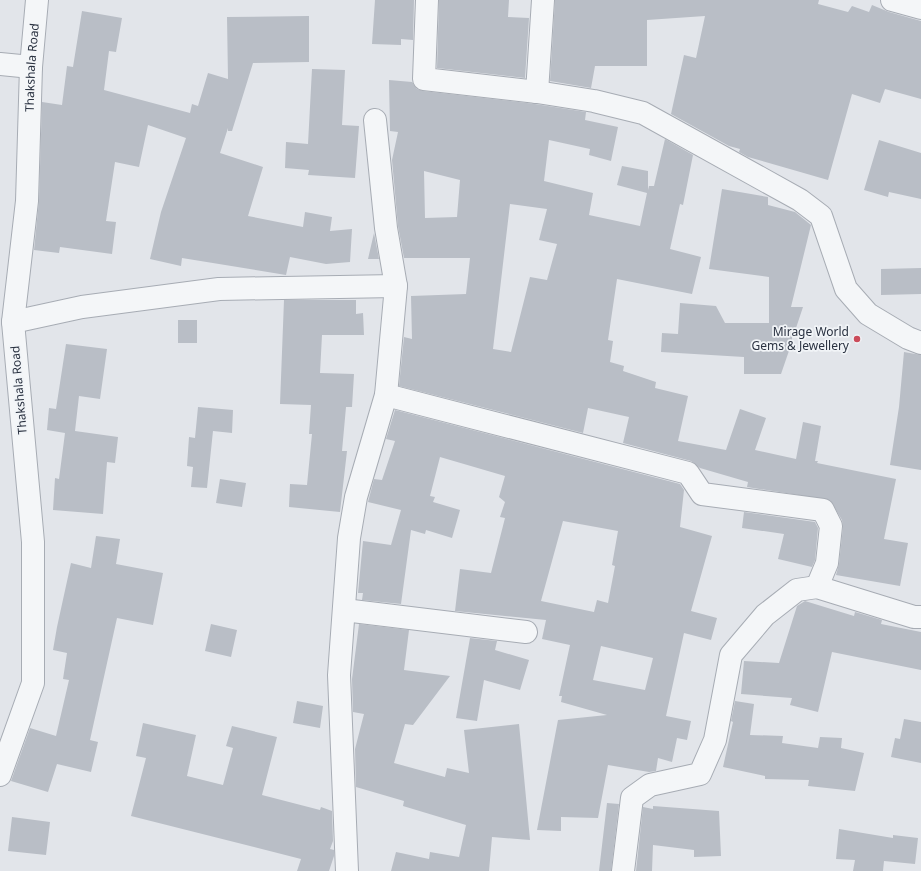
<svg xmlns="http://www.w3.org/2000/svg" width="921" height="871" font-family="'Noto Sans',sans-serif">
<rect width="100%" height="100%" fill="#e2e5ea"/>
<path fill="#b9bec6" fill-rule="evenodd" d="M 375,0 L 414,0 L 413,40 L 401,39 L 401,45 L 372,44 Z
M 439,0 L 509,0 L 508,17 L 529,18 L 525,78 L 437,68 Z
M 555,0 L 819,0 L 818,4 L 848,12 L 852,6 L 869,12 L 872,5 L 889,12 L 921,21 L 921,99 L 885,89 L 880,103 L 852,94 L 828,180 L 748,157 L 739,152 L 740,149 L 729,146 L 671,114 L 684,55 L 696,58 L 705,16 L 647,20 L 647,66 L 595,66 L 591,88 L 550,81 Z
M 82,11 L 122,18 L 116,52 L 109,51 L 104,90 L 190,113 L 192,104 L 198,106 L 208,73 L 228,79 L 227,17 L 309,16 L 309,62 L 253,63 L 232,131 L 228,131 L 228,128 L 220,153 L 263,167 L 248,216 L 303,227 L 305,212 L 332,217 L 330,231 L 352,229 L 350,262 L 326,264 L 290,257 L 286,275 L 182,258 L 181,266 L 150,259 L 161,212 L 186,138 L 148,125 L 139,167 L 115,162 L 106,221 L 116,222 L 112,254 L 60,247 L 59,253 L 34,250 L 39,201 L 42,102 L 62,105 L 67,66 L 73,67 Z
M 312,69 L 345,70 L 342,125 L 359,126 L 355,178 L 308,175 L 309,170 L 285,168 L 286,142 L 308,144 Z
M 389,80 L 412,82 L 417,89 L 423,91 L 535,104 L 586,112 L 585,120 L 618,127 L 611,161 L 589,155 L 590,149 L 549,140 L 544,181 L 593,193 L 589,215 L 640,226 L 647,193 L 617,185 L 622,166 L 648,171 L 648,190 L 649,186 L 654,186 L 665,139 L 693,155 L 683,205 L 680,204 L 670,249 L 701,257 L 692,294 L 617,279 L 608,340 L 613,341 L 610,362 L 624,366 L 623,371 L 656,382 L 655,388 L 688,396 L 678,441 L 726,450 L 740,409 L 766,418 L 755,450 L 796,459 L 803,422 L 821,426 L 815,461 L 818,461 L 817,463 L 896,479 L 884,539 L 908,543 L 900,586 L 836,575 L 839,564 L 843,527 L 842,520 L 830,500 L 747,487 L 748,482 L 700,468 L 691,461 L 623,443 L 629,417 L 588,408 L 583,433 L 399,386 L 404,337 L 412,339 L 411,296 L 466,294 L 470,258 L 404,258 L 398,226 L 392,160 L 398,132 L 390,131 ZM 424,171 L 460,180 L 457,217 L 425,218 ZM 510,204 L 547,209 L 539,240 L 557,244 L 547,280 L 530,277 L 511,352 L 493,349 Z
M 879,140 L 921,153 L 921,199 L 889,192 L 888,197 L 864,190 Z
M 722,189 L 768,197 L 768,205 L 795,212 L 811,225 L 791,307 L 803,307 L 796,328 L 792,328 L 792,342 L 781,374 L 744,374 L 744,357 L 661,352 L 662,333 L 678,334 L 680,303 L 716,306 L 725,323 L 769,323 L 769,277 L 709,269 Z
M 374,233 L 379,259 L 368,259 Z
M 921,268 L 921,294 L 881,295 L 881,269 Z
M 284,300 L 356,300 L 356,314 L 363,313 L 364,335 L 322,335 L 320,373 L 354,374 L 352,407 L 346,407 L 342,451 L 347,451 L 340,512 L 289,507 L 290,484 L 307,485 L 312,434 L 309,434 L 311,405 L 280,404 Z
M 178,320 L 197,320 L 197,343 L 178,343 Z
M 66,344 L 107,349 L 100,399 L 79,396 L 75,431 L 118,437 L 115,463 L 107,462 L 103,514 L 53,510 L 55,478 L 59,479 L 65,433 L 47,430 L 49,408 L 56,409 Z
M 904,352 L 921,355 L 921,470 L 890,465 L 899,407 Z
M 198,407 L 233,410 L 232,433 L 213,431 L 207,488 L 191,487 L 193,467 L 187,466 L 189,437 L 195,438 Z
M 395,410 L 680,484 L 684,490 L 680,527 L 712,536 L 691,611 L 717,618 L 711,640 L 684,633 L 666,716 L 691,721 L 687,740 L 677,738 L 672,762 L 658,758 L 656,771 L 649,772 L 608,765 L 598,818 L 561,817 L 561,831 L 537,830 L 558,720 L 607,715 L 561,702 L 562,696 L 559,696 L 570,645 L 542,639 L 546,620 L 455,611 L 460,569 L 491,573 L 505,518 L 500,517 L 505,502 L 499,497 L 505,476 L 440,457 L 430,496 L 435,497 L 433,502 L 460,510 L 452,538 L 426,530 L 425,534 L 411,530 L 401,604 L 362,600 L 363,593 L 358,593 L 363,541 L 391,545 L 401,510 L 368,502 L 374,479 L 382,480 L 395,441 L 386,439 ZM 563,521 L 618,531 L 612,565 L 615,566 L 608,603 L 597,600 L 594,612 L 541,601 ZM 601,646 L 653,658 L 645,690 L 593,680 Z
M 220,479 L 246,483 L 242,507 L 216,503 Z
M 744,512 L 815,522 L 818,528 L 815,560 L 812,567 L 778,559 L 784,534 L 742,528 Z
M 96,536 L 120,539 L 116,564 L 163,573 L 153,625 L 117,618 L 90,740 L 98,742 L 91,772 L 57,764 L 48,792 L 11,781 L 30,728 L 56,736 L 69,680 L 63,679 L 67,653 L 53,650 L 57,627 L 71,563 L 91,568 Z
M 805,601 L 854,616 L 855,612 L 882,620 L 881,624 L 921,632 L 921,670 L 832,652 L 818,712 L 790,705 L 792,698 L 741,694 L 744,661 L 779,663 L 797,606 Z
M 211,624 L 237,630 L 231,657 L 205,651 Z
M 359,624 L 409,630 L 404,670 L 450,676 L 413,725 L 405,724 L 394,763 L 445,777 L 447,768 L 469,773 L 464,730 L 519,724 L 530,840 L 492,837 L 489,871 L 391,871 L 396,852 L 429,859 L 430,852 L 459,857 L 466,825 L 403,806 L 404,801 L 356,787 L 355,749 L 364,714 L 353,712 L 352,679 Z
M 470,638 L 497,641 L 495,650 L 529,660 L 520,690 L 484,680 L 477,721 L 456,718 Z
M 297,701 L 323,706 L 320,728 L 293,723 Z
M 735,701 L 754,704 L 750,735 L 783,736 L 782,743 L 818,748 L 820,737 L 842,738 L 841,748 L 864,753 L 855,791 L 808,786 L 809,780 L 765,779 L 765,776 L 723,767 L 733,722 L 731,721 Z
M 904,719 L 921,722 L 921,763 L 891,757 L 895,738 L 900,739 Z
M 143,723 L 196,735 L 187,776 L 223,785 L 233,748 L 226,746 L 232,726 L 277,737 L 262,795 L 320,810 L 321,807 L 332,811 L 333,841 L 330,849 L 334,850 L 334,856 L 329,871 L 297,871 L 301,859 L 131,816 L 146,758 L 136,756 Z
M 607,803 L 619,804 L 611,871 L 599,871 Z
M 653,806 L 719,811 L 721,856 L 694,857 L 694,850 L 653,845 L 652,871 L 636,871 L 643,807 L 653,809 Z
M 12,817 L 50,822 L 46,855 L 8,851 Z
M 839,829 L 893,838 L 893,835 L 918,838 L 915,864 L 884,861 L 883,871 L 853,871 L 855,860 L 836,859 Z"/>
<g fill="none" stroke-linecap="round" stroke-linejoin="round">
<defs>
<g id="minor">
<path d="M 427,0 L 424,79 L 537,92 L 594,101 L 643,113 L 800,200 L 821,216 L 846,289 L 868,314 L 908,338 L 921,343"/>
<path d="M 892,0 L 921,8"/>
<path d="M 0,64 L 31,67"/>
<path d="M 537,92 L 543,0"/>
<path d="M 13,322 L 82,307 L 219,289 L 396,286"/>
<path d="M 386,395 L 688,473 L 702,494 L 823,510 L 831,526 L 827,563 L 817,587"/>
<path d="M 344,610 L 526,632"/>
<path id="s1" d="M 0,775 L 33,683 L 33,542 L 13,322 L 27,201 L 31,67 L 37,0"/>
<path d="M 347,871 L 339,675 L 349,538 L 356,497 L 386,395 L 396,286 L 386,228 L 375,120"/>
<path d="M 623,871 L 632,798 L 650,785 L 700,774 L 715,740 L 731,655 L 765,615 L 797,590 L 817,587 L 914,617 L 921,617"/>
</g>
</defs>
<use href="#minor" stroke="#a7acb4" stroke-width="24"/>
<use href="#minor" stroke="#f4f6f8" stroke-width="22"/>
</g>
<circle fill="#cb4b5a" stroke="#f1f4f7" stroke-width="1.5" cx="857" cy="339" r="4"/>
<g text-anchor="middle" stroke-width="3.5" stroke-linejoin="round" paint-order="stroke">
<g font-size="12" fill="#2a3241" stroke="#f1f4f7">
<text dy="4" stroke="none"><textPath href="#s1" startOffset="715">Thakshala Road</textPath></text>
<text transform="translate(19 390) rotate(-95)" y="4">Thakshala Road</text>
</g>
<g font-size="12" fill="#2a3241" stroke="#f1f4f7" text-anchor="end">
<text x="849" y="336">Mirage World<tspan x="849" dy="14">Gems &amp; Jewellery</tspan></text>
</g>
</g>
</svg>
